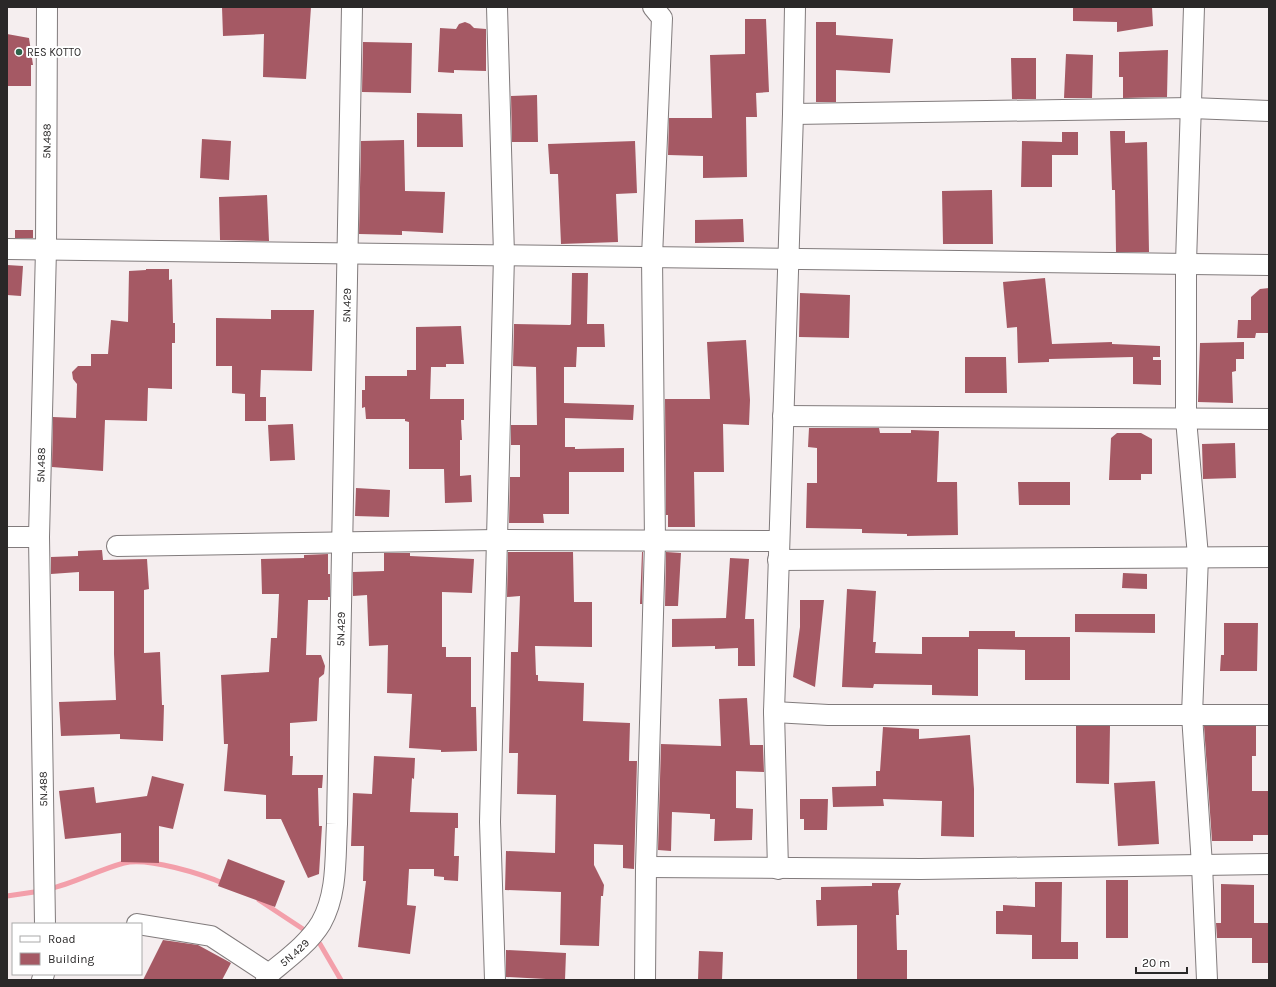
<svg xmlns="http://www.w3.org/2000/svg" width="1276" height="987" font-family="Karla,sans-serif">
<rect width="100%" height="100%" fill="#f5eeef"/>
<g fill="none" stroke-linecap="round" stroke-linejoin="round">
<path stroke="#f39faa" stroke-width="5" d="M 49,889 C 75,883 98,870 124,863 C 148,857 202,874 225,884
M 7,896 L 41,891
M 259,900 L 309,933
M 315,939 L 320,944 L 341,980"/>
</g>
<path fill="#a55964" d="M 222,7 L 311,7 L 306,79 L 263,77 L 264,34 L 223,36 Z
M 1073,7 L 1152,7 L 1153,26 L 1117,32 L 1117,22 L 1073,21 Z
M 745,19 L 766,19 L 769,92 L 756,93 L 757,117 L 746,117 L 747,177 L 703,178 L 703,156 L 668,155 L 669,118 L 712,118 L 710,55 L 745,54 Z
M 465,22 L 470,24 L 474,28 L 486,29 L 486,71 L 454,70 L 454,73 L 438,72 L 440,28 L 456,29 L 459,24 Z
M 816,22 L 836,22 L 836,35 L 893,39 L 890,73 L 836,70 L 836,102 L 816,102 Z
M 7,34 L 29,38 L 33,65 L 31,65 L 31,86 L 7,86 Z
M 363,42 L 412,43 L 411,93 L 362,92 Z
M 1168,50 L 1167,97 L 1123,98 L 1123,77 L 1119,77 L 1119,52 Z
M 1066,54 L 1093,55 L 1092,98 L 1064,98 Z
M 1011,58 L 1036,58 L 1036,99 L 1012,99 Z
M 537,95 L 538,142 L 512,142 L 511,96 Z
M 417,113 L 462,114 L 463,147 L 417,147 Z
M 1110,131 L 1125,131 L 1125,143 L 1147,142 L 1149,252 L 1116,252 L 1115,190 L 1112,190 Z
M 1062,132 L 1078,132 L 1078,155 L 1052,155 L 1052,187 L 1021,187 L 1022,141 L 1062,142 Z
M 202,139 L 231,141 L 229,180 L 200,178 Z
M 404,140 L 405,191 L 445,192 L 443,233 L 402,231 L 402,235 L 359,234 L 361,141 Z
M 635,141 L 637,193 L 616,194 L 618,242 L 561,244 L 558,174 L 550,174 L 548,144 Z
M 992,190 L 993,244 L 943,244 L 942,191 Z
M 267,195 L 269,241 L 220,240 L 219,197 Z
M 743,219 L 744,242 L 695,243 L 695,220 Z
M 15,230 L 33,230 L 33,238 L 15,238 Z
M 7,265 L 23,266 L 21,296 L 7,295 Z
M 146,269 L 169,269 L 169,280 L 172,279 L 173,323 L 175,323 L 175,343 L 172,343 L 172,389 L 148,388 L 147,421 L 105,420 L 103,471 L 52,467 L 53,417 L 76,418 L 77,384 L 73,379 L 72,372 L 78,366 L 91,366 L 91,354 L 108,354 L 111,320 L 128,322 L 129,271 L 146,270 Z
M 572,273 L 588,273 L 587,324 L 604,324 L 605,347 L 577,347 L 576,367 L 564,367 L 564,403 L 634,405 L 633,420 L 565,418 L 565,447 L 575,447 L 575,449 L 624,448 L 624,472 L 569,472 L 569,514 L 543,514 L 544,523 L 509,523 L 510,477 L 520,477 L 520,445 L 511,445 L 511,425 L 537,425 L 536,367 L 513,366 L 514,324 L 570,325 L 571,324 Z
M 1045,278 L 1052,344 L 1112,342 L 1112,344 L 1160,346 L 1160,357 L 1153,357 L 1153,360 L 1161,360 L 1161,385 L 1133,384 L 1133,357 L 1049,359 L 1049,362 L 1018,363 L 1017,327 L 1007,328 L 1003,282 Z
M 1269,288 L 1269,333 L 1256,333 L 1255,338 L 1237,338 L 1238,320 L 1251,320 L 1251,297 L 1260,289 Z
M 800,293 L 850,295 L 849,338 L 799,337 Z
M 271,310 L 314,310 L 312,371 L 261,370 L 260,397 L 266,397 L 266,421 L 245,421 L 245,394 L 232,393 L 232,366 L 216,366 L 216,318 L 271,319 Z
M 461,326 L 464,364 L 446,364 L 446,367 L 431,367 L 430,399 L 464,399 L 464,420 L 461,420 L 462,440 L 460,440 L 460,476 L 471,475 L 472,502 L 445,503 L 444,469 L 409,469 L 409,422 L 405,421 L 405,419 L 366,419 L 365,407 L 362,408 L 362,390 L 365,390 L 365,376 L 407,376 L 407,370 L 416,370 L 416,327 Z
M 746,340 L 750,400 L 749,425 L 723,424 L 724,472 L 694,472 L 695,527 L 668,527 L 668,515 L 666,515 L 665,399 L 710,399 L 707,342 Z
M 1244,342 L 1244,359 L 1236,359 L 1236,371 L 1232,372 L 1233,403 L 1198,402 L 1200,343 Z
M 965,357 L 1006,357 L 1007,393 L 965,393 Z
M 293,424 L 295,460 L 270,461 L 268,425 Z
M 809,428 L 879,428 L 880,433 L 911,433 L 911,430 L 939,431 L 937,482 L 957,482 L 958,535 L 907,536 L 907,534 L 862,533 L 862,529 L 806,528 L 807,483 L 817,483 L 817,448 L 808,447 Z
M 1117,433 L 1141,433 L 1152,439 L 1152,474 L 1141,474 L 1141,480 L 1109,480 L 1111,438 Z
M 1235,443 L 1236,478 L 1203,479 L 1202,444 Z
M 1018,482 L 1070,482 L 1070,505 L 1019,505 Z
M 356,488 L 390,490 L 389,517 L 355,516 Z
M 102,550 L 103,560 L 147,559 L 149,589 L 144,590 L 144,653 L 160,652 L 162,705 L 164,705 L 163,741 L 120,739 L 120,734 L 61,736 L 59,702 L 116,700 L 114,654 L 114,591 L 79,591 L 79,572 L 51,574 L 51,557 L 78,556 L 78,551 Z
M 508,552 L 573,552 L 574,602 L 592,602 L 592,647 L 535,646 L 536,675 L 538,675 L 538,681 L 584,683 L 583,721 L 630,723 L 629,761 L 637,761 L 634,869 L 623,868 L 623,845 L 594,844 L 594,865 L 604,885 L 603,896 L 601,896 L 599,946 L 560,945 L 561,892 L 505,890 L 506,851 L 555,853 L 556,795 L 517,794 L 518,753 L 509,753 L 510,712 L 511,652 L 518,652 L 520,596 L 507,597 Z
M 642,552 L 643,552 L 642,604 L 640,604 Z
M 666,552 L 681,553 L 678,606 L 665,606 Z
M 384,553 L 410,553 L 410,556 L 474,559 L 472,593 L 442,592 L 442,647 L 446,647 L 446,657 L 471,657 L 471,707 L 476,707 L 477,751 L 441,752 L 441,750 L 409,748 L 412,694 L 387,693 L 388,645 L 369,646 L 367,595 L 353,596 L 353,572 L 384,571 Z
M 328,554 L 328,574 L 330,574 L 330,597 L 328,597 L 328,600 L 308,600 L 306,655 L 321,655 L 325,666 L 324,674 L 319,678 L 317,721 L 290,723 L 290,756 L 293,756 L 292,775 L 323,775 L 322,788 L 318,788 L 319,826 L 322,826 L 319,874 L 308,878 L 281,819 L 266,819 L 266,795 L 224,791 L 228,744 L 224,744 L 221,675 L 269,672 L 271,638 L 277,638 L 279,594 L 262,594 L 261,559 L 304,558 L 304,555 Z
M 730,558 L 749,559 L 745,619 L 754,619 L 755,666 L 738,666 L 738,648 L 715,649 L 715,646 L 672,647 L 672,619 L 726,618 Z
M 1123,573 L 1147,574 L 1147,589 L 1122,588 Z
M 847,589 L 876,591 L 873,642 L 876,642 L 875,653 L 922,654 L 922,637 L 969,637 L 969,631 L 1015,631 L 1015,637 L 1070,637 L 1070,680 L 1025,680 L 1025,650 L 978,649 L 978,696 L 932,695 L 932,685 L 874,684 L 873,688 L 842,687 Z
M 800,600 L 824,600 L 815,687 L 793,677 L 800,627 Z
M 1075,614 L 1155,614 L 1155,633 L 1075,632 Z
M 1224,623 L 1258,623 L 1257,671 L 1220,671 L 1221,655 L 1224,655 Z
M 747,698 L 750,745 L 763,745 L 764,772 L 736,771 L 736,808 L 753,809 L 752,840 L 714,841 L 715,819 L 710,819 L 710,814 L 672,812 L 671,851 L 658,850 L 661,744 L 721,746 L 719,699 Z
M 1076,726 L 1110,726 L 1109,784 L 1076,783 Z
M 1204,726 L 1256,726 L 1256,756 L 1252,756 L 1252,791 L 1269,791 L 1269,835 L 1253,835 L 1253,841 L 1212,841 Z
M 883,727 L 919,729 L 919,739 L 970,735 L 974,789 L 974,837 L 941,836 L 942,801 L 883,799 L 884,806 L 833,807 L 832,787 L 876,786 L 876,771 L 880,771 Z
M 374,756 L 415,758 L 414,779 L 412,778 L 410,812 L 458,813 L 458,828 L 455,828 L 454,856 L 459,856 L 458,881 L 444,880 L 444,877 L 434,876 L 434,869 L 409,869 L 407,905 L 416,906 L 410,954 L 358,947 L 366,881 L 363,881 L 364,846 L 351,846 L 353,793 L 372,794 Z
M 152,776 L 184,784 L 173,829 L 159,826 L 159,863 L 121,862 L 121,833 L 65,839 L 59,791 L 94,787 L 96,803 L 147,796 Z
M 1155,781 L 1159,844 L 1118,846 L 1114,783 Z
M 800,799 L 828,799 L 827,830 L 804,830 L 804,819 L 800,819 Z
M 228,859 L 285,881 L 275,907 L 218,886 Z
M 1106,880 L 1128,880 L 1128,938 L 1106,938 Z
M 1035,882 L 1062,882 L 1061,942 L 1078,942 L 1078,959 L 1032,959 L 1032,935 L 996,934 L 996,911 L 1003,911 L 1003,905 L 1035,907 Z
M 872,883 L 901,883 L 898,891 L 899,915 L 896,915 L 897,950 L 907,950 L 907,980 L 857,980 L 857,925 L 817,926 L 816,900 L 821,900 L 821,887 L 866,886 L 872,886 Z
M 1221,884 L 1254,885 L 1254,923 L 1269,923 L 1269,963 L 1252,963 L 1252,938 L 1217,938 L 1216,923 L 1221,923 Z
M 163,940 L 198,945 L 231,963 L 222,980 L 143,980 Z
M 506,950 L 566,953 L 565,980 L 506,977 Z
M 699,951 L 723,952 L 722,980 L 698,980 Z"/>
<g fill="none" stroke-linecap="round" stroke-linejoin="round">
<defs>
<g id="minor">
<path d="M 1194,7 L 1186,263 L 1186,419 L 1198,556 L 1192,715 L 1202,865 L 1207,980"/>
<path d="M 793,114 L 1191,108 L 1269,111"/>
<path d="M 7,249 L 1269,265"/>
<path d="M 783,416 L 1269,419"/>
<path d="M 7,537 L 39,537"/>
<path d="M 117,546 L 497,540 L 779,541"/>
<path d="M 778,560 L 1269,557"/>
<path d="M 774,712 L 828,715 L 1269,715"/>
<path d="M 646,867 L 921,869 L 1269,864"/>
<path d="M 778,869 L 774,712 L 793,114 L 795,7"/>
<path id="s1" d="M 45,924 L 39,537 L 46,249 L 47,7"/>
<path d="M 137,924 L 211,936 L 269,974"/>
<path d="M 42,980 L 44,974"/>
<path id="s2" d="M 266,980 L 269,974 C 287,959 309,943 321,923 C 338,893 335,856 337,824 L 352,7"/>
<path d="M 495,980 L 490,822 L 504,255 L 497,7"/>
<path d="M 645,980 L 646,867 L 655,542 L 652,257 L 662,18 L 653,7"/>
</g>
</defs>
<use href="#minor" stroke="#817b7c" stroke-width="22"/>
<use href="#minor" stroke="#fff" stroke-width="20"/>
</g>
<circle fill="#2e644b" stroke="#fff" stroke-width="1.5" cx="19" cy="52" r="4"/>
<g text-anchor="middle" stroke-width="4" stroke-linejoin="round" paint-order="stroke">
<g font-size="11" fill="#2a2828" stroke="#fff" text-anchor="start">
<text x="27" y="56">RES KOTTO</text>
</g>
<g font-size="11" fill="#2a2828" stroke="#fff">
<text dy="4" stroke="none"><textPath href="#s1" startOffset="783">5N.488</textPath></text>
<text dy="4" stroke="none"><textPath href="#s2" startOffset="700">5N.429</textPath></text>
<text dy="4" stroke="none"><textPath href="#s1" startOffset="459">5N.488</textPath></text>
<text dy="4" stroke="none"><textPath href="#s2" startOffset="376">5N.429</textPath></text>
<text transform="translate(43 789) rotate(-91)" y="4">5N.488</text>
<text dy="4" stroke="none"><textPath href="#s2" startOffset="40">5N.429</textPath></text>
</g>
</g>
<rect width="1276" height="987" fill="none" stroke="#2a2828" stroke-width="16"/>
<rect x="12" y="923" width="130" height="52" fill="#ffffff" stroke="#aaa9a9"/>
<rect x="20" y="936" width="20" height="6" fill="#ffffff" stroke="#aaa9a9"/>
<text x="48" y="943" font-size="12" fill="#2a2828">Road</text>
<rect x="20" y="953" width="20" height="12" fill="#a55964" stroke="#aaa9a9"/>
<text x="48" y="963" font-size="12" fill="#2a2828">Building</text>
<path d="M1136 967v6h51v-6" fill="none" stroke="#2a2828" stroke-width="2"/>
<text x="1142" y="967" font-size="12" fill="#2a2828" stroke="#ffffff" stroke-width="3" paint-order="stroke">20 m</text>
</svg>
